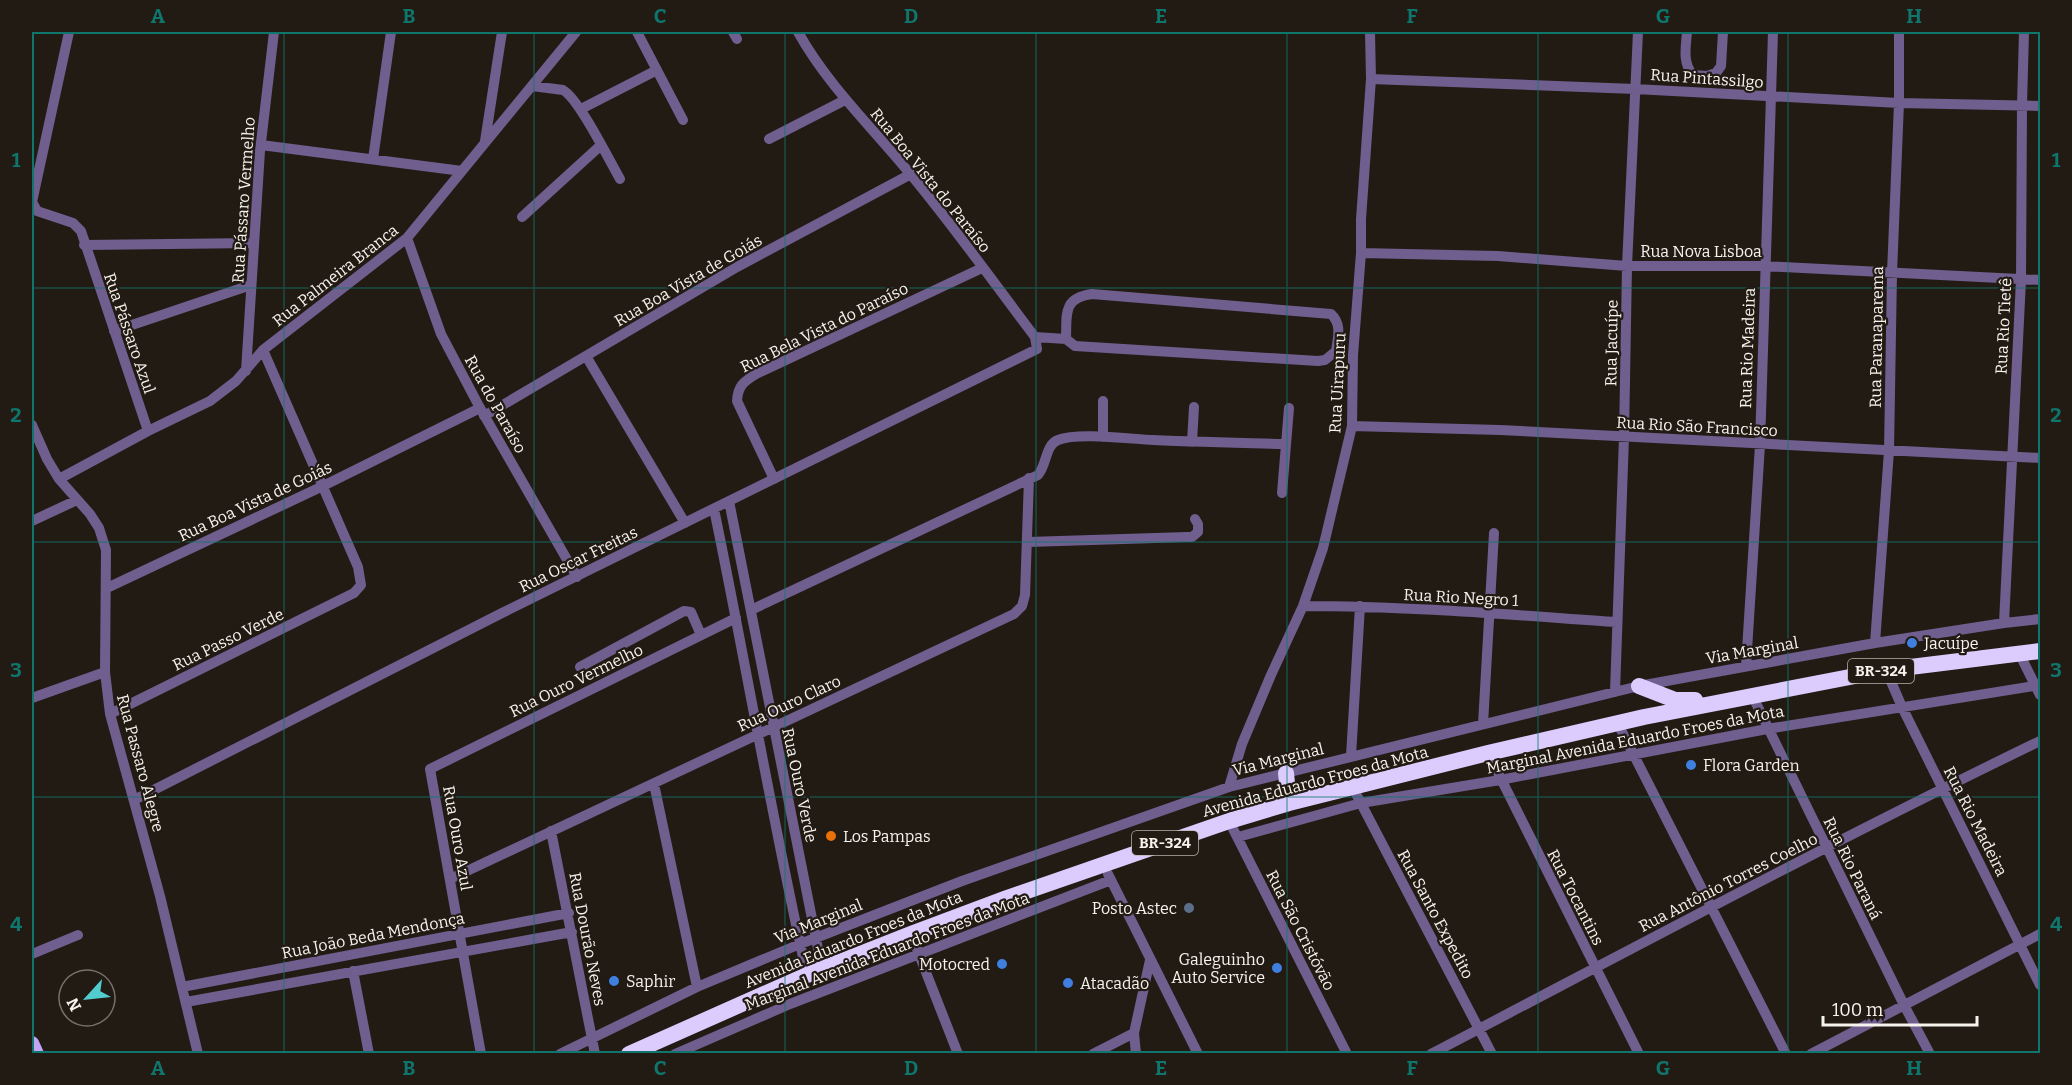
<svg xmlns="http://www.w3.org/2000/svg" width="2072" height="1085" font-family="Bitter,serif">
<rect width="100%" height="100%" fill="#221b14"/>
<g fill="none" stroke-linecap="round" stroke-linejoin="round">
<path stroke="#705e8f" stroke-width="10" d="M 637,32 L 683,120
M 733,32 L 737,39
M 1687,32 C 1686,46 1682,63 1693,75 L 1707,76 L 1716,73 L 1721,66 L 1723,32
M 1371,79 L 1635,89 L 1899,103 L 2040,106
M 532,86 L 563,90 C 579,99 609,160 620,179
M 581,109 L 657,70
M 769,139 L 845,100
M 485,141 L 502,32
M 261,145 L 462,171
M 373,159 L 391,32
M 32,202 L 37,211 L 73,223 L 81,231 L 148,431
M 32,202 L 69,32
M 522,217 L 600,146
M 407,238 L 441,334 L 480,408 L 577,577
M 84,245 L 254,243
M 1361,253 L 1498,256 L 1627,266 L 1764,266 L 2040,280
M 1092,294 L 1331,314 C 1342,324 1338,337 1336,351 L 1325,360 L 1318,361 L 1075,346 L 1066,339 C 1067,315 1062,298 1092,294 Z
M 114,331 L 251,285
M 1035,337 L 1066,339
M 586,356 L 685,523
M 246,371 L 260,151 L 274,32
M 484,416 L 737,267 L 911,174
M 32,425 L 47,459 L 59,479 L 90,514 L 99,528 L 106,550 L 105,672 L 110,714 L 160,896 L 198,1054
M 1352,426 L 1500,430 L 2040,458
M 1103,437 L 1103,401
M 1192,442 L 1194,407
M 59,479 L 148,431 L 210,401 L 236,381 L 263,350 L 407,238 L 576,32
M 774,479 L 737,401 C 738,386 743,382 756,374 L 982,268
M 1282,493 L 1289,408
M 729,501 L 822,969
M 714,509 C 746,664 772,820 807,975
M 32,521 L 77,500
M 1028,542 L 1187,537 L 1192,537 L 1198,532 L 1198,524 L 1195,519
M 107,588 L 323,486 L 480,408
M 1303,606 C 1408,606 1513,615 1617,622
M 751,610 L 1038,475 C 1047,465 1045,445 1058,440 C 1078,432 1130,439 1153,440 C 1198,442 1242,443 1286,444
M 2004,623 L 2021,280 L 2022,105 L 2024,32
M 1875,643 L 1889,451 L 1892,273 L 1899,103 L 1899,32
M 2019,653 L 2040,695
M 1746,666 L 1760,445 L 1773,32
M 580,667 L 684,611 L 691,612 L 701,635
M 1886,670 L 1902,707 L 2040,985
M 1615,692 L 1624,437 L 1627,266 L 1638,32
M 1752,695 L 1904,1005 L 1930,1054
M 32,698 L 105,672
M 110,714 L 354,593 L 361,585 L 358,567 L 263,350
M 1617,722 L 1786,1054
M 1483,724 L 1494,533
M 1488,753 L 1639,1054
M 1351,756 L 1360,606
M 654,784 L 697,987
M 1229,787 L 1242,744 L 1271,675 L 1303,606 L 1323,548 L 1352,426 L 1353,355 L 1361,253 L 1361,219 L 1371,79 L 1370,32
M 1353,788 L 1492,1054
M 134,800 L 502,613 L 1037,349 L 1035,337 C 994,283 955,228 912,176 C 873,128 828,86 798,32
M 1229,821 L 1347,1054
M 551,831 L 595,1054
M 1238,837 L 1361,803 L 1500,780 L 1767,729 L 2040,685
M 1108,874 L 1198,1054
M 450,879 L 1014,614 L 1022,606 L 1025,595 L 1029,478
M 911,934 L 958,1054
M 32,954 L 78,935
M 353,971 L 369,1054
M 182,987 L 569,913
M 186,1002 L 572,932
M 481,1054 L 430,769 L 736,618
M 560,1054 L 697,987 L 800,944 L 962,881 L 1229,787 L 1639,686 L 1875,643 L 2004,623 L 2040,619
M 675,1054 L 790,1004 L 1111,880
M 1093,1054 L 1134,1033
M 1136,1054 L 1134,1033 L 1150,960
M 1431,1054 C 1634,948 1835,840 2040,741
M 1811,1054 L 2040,934"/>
<path stroke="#c2a5f7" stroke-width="14" d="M 32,1043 L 37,1054"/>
<path stroke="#dcccfe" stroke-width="16" d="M 1639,686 L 1675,700 L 1695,700
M 1286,773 L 1289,803
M 629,1054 L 807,975 L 911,934 L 1007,898 L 1229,821 L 1289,803 L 1488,753 L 1644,717 L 1886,670 L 2040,651"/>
</g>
<path fill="none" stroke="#0f766e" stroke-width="1.5" stroke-opacity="0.55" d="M 284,32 L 284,1054M 534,32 L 534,1054M 785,32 L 785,1054M 1036,32 L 1036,1054M 1287,32 L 1287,1054M 1538,32 L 1538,1054M 1788,32 L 1788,1054M 32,288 L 2040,288M 32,542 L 2040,542M 32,797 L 2040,797"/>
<g fill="#3f7fe0" stroke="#221b14" stroke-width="2">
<circle cx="1912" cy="643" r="6"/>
<circle cx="1691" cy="765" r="6"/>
<circle cx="1002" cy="964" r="6"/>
<circle cx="1277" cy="968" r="6"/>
<circle cx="614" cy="981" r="6"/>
<circle cx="1068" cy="983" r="6"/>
</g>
<circle fill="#e8710a" stroke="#221b14" stroke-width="2" cx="831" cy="836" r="6"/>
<circle fill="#5c6f8a" stroke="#221b14" stroke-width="2" cx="1189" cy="908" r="6"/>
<g text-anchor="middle" stroke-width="4.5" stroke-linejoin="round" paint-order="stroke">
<g fill="#221b14" stroke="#b6b2ab" stroke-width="1.5">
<rect x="1848" y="659" width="66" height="24" rx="4.5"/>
<rect x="1132" y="831" width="66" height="24" rx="4.5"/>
</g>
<g font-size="15" font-weight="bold" fill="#f6f2ec">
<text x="1881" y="676">BR-324</text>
<text x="1165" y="848">BR-324</text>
</g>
<g font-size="16" fill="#f6f2ec" stroke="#221b14">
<text transform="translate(1707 78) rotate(4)" y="6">Rua Pintassilgo</text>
<text transform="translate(931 180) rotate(51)" y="6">Rua Boa Vista do Paraíso</text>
<text transform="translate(243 200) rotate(-86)" y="6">Rua Pássaro Vermelho</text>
<text x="1701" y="257">Rua Nova Lisboa</text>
<text transform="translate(335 275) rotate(-38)" y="6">Rua Palmeira Branca</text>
<text transform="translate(688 280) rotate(-30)" y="6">Rua Boa Vista de Goiás</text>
<text transform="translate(2003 326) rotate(-87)" y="6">Rua Rio Tietê</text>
<text transform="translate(824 327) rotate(-26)" y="6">Rua Bela Vista do Paraíso</text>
<text transform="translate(130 333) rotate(71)" y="6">Rua Pássaro Azul</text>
<text transform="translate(1876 337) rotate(-89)" y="6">Rua Paranaparema</text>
<text transform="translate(1611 343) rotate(-89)" y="6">Rua Jacuípe</text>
<text transform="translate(1747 348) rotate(-88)" y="6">Rua Rio Madeira</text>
<text transform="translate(1337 383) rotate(-87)" y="6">Rua Uirapuru</text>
<text transform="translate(496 404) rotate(61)" y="6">Rua do Paraíso</text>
<text transform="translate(1697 426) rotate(3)" y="6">Rua Rio São Francisco</text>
<text transform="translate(255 501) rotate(-25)" y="6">Rua Boa Vista de Goiás</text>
<text transform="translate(578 559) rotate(-26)" y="6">Rua Oscar Freitas</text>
<text transform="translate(1461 597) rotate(3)" y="6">Rua Rio Negro 1</text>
<text transform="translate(228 639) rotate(-26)" y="6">Rua Passo Verde</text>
<text transform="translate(1752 650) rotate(-10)" y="6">Via Marginal</text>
<text transform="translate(576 680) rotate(-26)" y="6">Rua Ouro Vermelho</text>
<text transform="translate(789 703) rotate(-25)" y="6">Rua Ouro Claro</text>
<text transform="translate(1635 739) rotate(-11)" y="6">Marginal Avenida Eduardo Froes da Mota</text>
<text transform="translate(1278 759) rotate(-14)" y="6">Via Marginal</text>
<text transform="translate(141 763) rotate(75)" y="6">Rua Passaro Alegre</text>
<text transform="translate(1315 781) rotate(-15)" y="6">Avenida Eduardo Froes da Mota</text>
<text transform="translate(800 785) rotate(78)" y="6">Rua Ouro Verde</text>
<text transform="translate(1976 821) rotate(63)" y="6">Rua Rio Madeira</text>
<text transform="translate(458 838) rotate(80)" y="6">Rua Ouro Azul</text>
<text transform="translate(1853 868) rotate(64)" y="6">Rua Rio Paraná</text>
<text transform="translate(1728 882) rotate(-27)" y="6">Rua Antônio Torres Coelho</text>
<text transform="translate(1576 897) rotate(63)" y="6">Rua Tocantins</text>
<text transform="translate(1436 914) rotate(62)" y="6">Rua Santo Expedito</text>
<text transform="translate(818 921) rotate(-22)" y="6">Via Marginal</text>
<text transform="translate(1301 930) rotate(63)" y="6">Rua São Cristóvão</text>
<text transform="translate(373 935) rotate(-11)" y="6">Rua João Beda Mendonça</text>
<text transform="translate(588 939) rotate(79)" y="6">Rua Dourão Neves</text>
<text transform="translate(853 939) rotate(-22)" y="6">Avenida Eduardo Froes da Mota</text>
<text transform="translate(887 951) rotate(-21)" y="6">Marginal Avenida Eduardo Froes da Mota</text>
</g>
<g font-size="16" fill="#f6f2ec" stroke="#221b14" text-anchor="start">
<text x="1924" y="649">Jacuípe</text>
<text x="1703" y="771">Flora Garden</text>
<text x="843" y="842">Los Pampas</text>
<text x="1177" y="914" text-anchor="end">Posto Astec</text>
<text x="1265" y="965" text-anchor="end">Galeguinho<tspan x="1265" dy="18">Auto Service</tspan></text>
<text x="990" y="970" text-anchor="end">Motocred</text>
<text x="626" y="987">Saphir</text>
<text x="1080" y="989">Atacadão</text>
</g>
</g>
<rect width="2072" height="1085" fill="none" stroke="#221b14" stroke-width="66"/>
<g transform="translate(87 998) rotate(243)"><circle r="28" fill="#221b14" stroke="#77716a" stroke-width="1.5"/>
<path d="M0-4.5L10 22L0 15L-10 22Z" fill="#52cdcf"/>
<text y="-9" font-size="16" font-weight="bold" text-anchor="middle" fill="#f6f2ec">N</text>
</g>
<path d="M1823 1016v9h154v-9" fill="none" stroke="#f6f2ec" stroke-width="3"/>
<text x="1832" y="1016" font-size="18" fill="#f6f2ec" stroke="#221b14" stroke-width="4.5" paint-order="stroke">100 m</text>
<rect x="33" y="33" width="2006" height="1019" fill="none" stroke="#0f766e" stroke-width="2"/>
<g font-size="20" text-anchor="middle" font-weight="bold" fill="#0f766e">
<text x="158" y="23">A</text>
<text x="409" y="23">B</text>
<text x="660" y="23">C</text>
<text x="911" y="23">D</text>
<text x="1161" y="23">E</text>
<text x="1412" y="23">F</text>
<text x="1663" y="23">G</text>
<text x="1914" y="23">H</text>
<text x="16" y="167">1</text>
<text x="2056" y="167">1</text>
<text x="16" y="422">2</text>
<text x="2056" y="422">2</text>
<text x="16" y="677">3</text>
<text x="2056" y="677">3</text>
<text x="16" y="931">4</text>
<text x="2056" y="931">4</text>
<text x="158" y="1075">A</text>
<text x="409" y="1075">B</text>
<text x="660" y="1075">C</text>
<text x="911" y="1075">D</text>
<text x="1161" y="1075">E</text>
<text x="1412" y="1075">F</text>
<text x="1663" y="1075">G</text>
<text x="1914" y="1075">H</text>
</g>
</svg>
